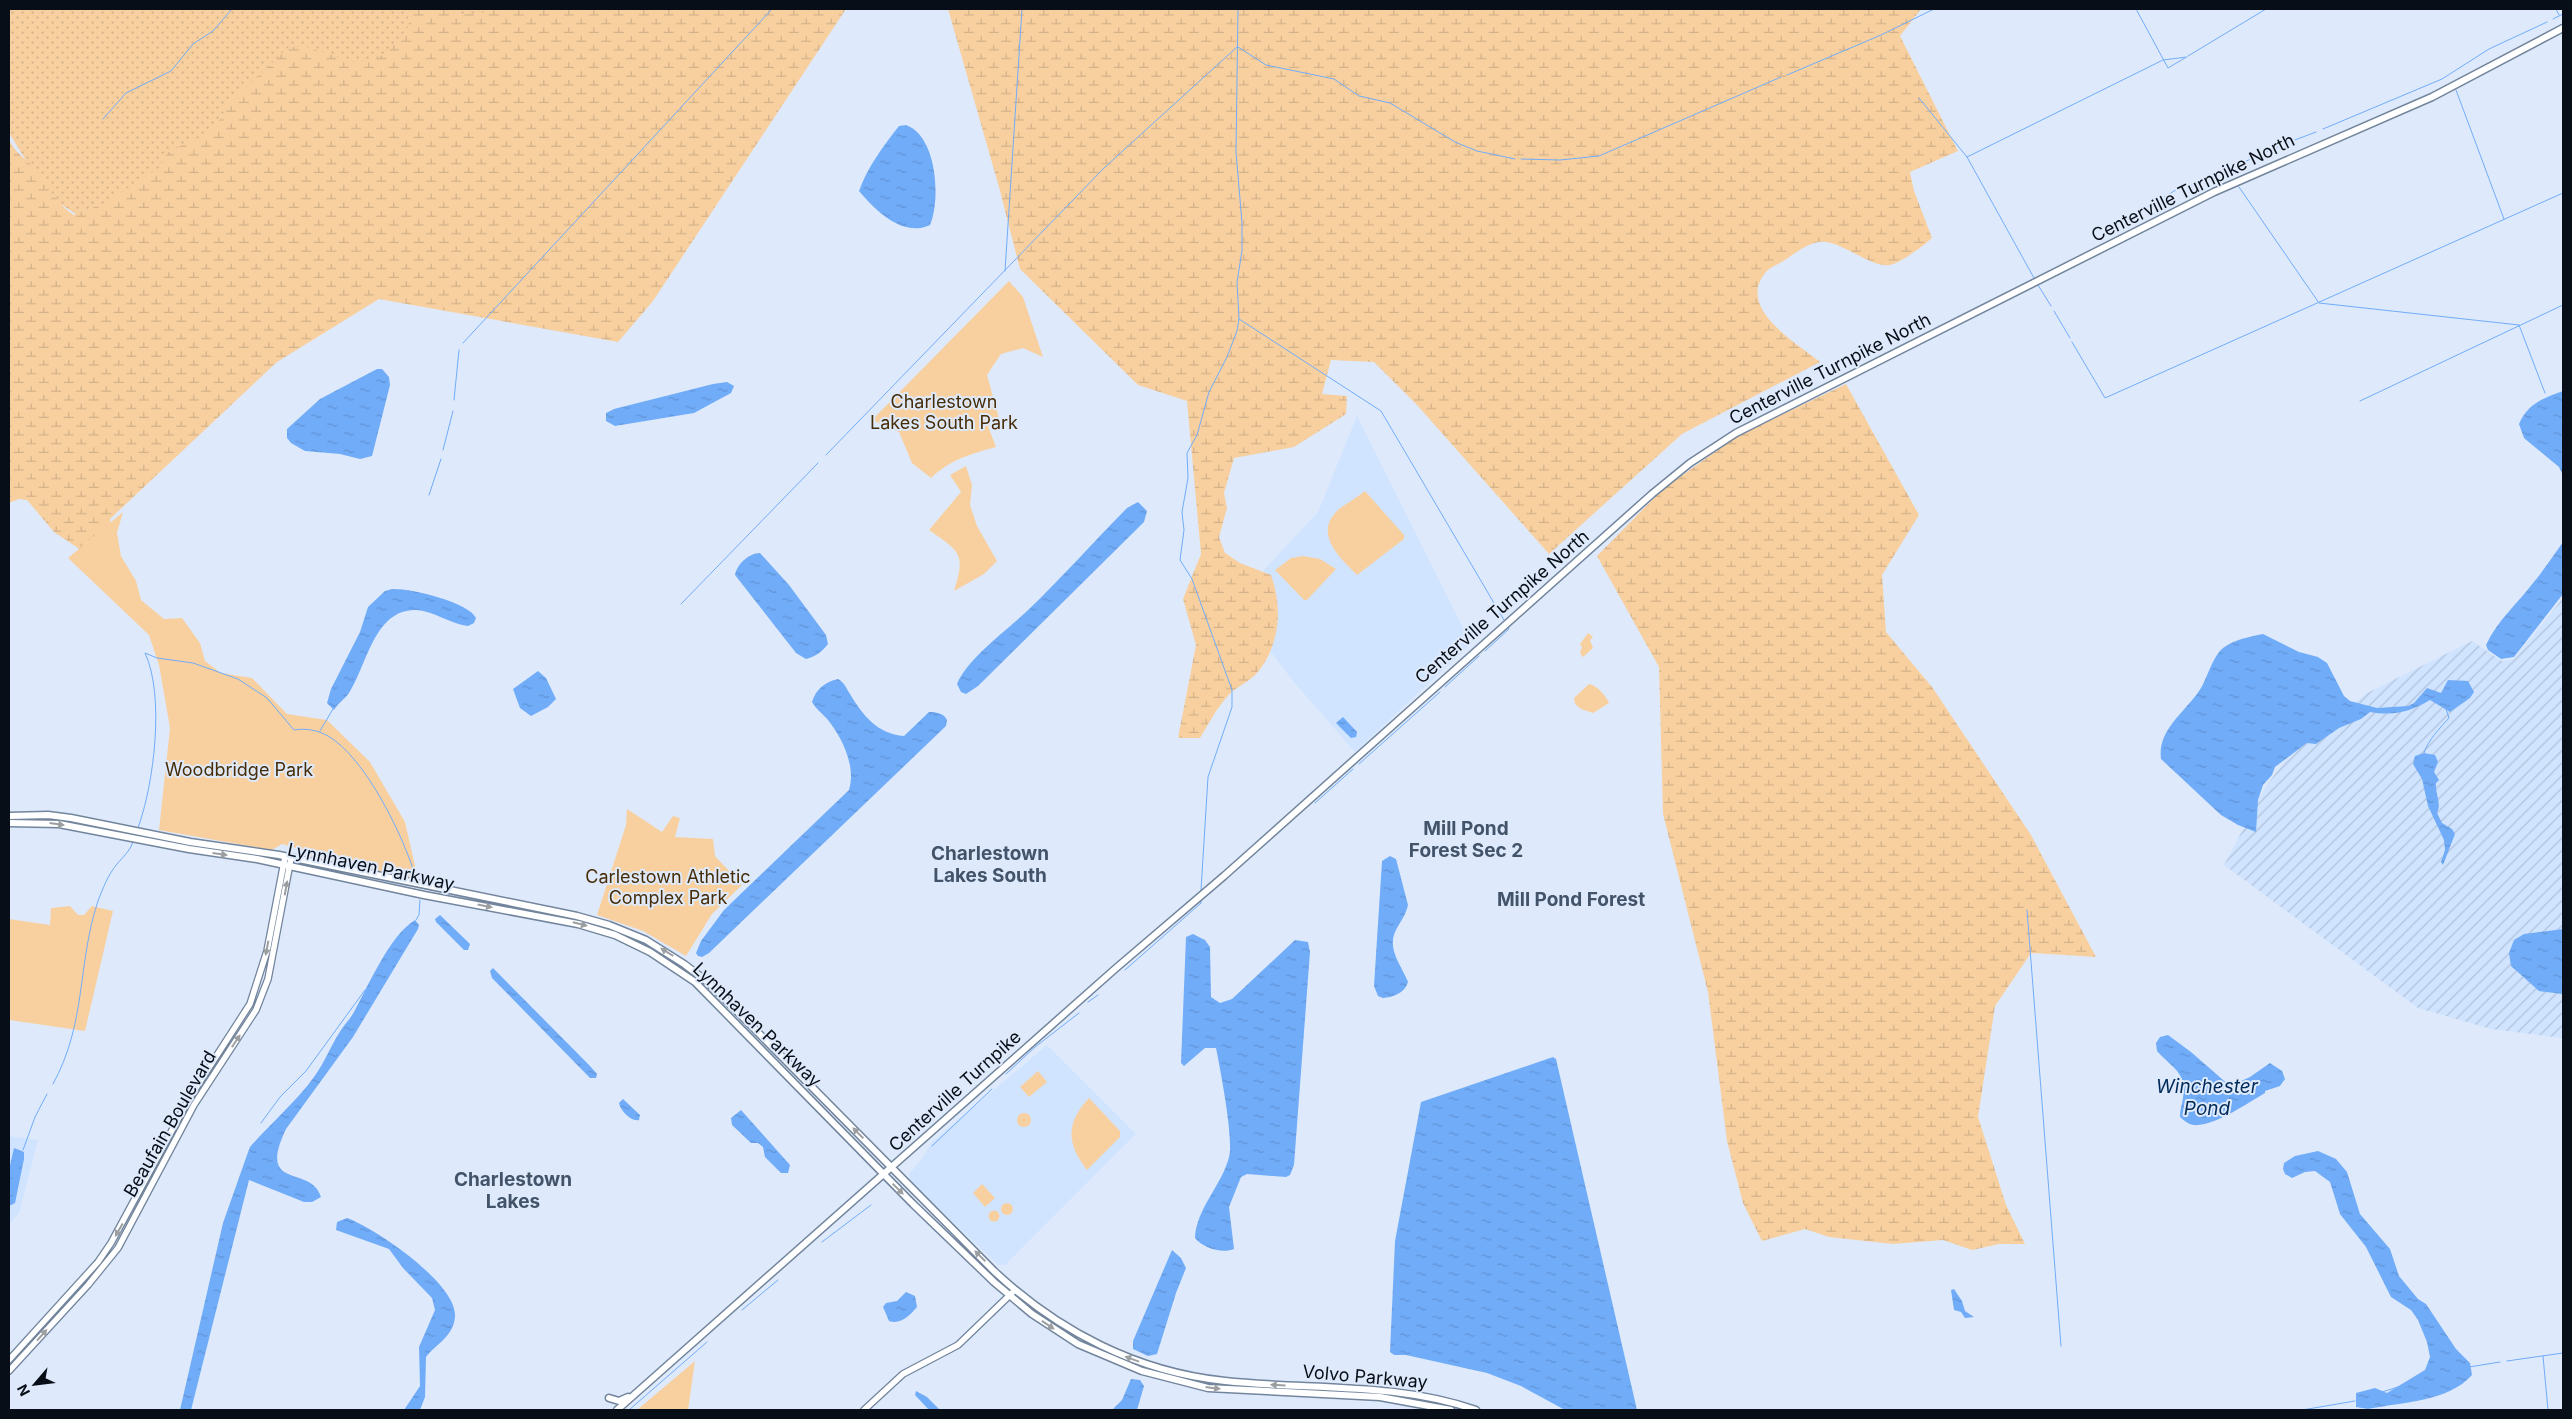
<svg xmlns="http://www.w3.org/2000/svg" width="2572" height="1419" font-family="Inter,sans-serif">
<defs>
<pattern id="industrial-furrows" width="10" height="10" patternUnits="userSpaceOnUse" patternTransform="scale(1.25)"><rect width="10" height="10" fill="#d0e4ff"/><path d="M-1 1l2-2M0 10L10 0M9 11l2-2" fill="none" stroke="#b1c2da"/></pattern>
<pattern id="grass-dots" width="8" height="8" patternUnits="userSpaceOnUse" patternTransform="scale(1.25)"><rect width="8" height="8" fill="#f8d0a0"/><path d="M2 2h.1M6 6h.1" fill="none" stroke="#d3b189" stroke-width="1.8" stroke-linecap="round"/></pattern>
<pattern id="wetland-marsh" width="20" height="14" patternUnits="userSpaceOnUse" patternTransform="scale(1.25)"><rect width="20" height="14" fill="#f8d0a0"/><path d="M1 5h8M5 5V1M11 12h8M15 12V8" fill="none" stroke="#d3b189"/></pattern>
<pattern id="water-ripples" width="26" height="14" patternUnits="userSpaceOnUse" patternTransform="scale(1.25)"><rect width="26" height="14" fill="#71acf9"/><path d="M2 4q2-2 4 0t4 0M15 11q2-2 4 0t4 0" fill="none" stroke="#6093d5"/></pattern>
</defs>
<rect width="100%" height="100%" fill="#deeafb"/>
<path fill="#d0e4ff" d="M 1357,416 L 1471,644 L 1355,752 L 1293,681 L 1264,643 L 1263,571 L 1318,512 Z
M 1047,1045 L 1136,1134 L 1005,1265 L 998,1265 L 911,1182 L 909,1174 L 921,1160 L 932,1142 Z
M 9,1136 L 38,1140 L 19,1213 L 9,1224 Z"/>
<path fill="url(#industrial-furrows)" d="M 2563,598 L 2563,1038 L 2491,1029 L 2418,1008 L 2224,865 L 2266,786 L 2285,761 L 2367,693 L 2472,641 L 2502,661 L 2514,659 Z"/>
<path fill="url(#grass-dots)" d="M 9,9 L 498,9 L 96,227 L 48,196 L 9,133 Z"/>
<path fill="url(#wetland-marsh)" d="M 407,9 L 451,9 L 458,15 L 489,12 L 495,9 L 846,9 L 653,301 L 618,342 L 379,299 L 277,362 L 110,519 L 113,535 L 81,550 L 54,532 L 27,500 L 19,499 L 9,503 L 9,140 C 18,156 24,157 36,169 C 52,187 51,200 74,215 L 105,203 L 159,168 L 167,153 L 215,128 L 227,106 L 289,47 L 307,47 L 356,63 L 373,60 L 388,52 L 409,26 Z
M 948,9 L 1921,9 L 1900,36 L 1958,151 L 1910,172 L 1914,191 L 1932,238 C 1923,246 1902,262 1890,265 C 1872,268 1847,245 1826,242 C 1811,240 1797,252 1785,260 C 1779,264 1770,267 1766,272 C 1735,308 1797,343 1820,362 L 1682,434 L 1549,554 L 1417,405 L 1374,362 L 1331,360 L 1322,394 L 1347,396 L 1346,414 L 1294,447 L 1234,458 L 1224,493 L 1227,508 L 1219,537 L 1225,553 L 1240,563 L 1271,575 C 1283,607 1280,646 1257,673 C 1249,682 1235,687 1227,697 C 1216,709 1208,725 1200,738 L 1178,738 L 1196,645 L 1183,599 L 1201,554 L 1187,401 L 1138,385 L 1020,269 L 999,187 Z
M 1846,384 L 1919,515 L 1882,575 L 1886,632 L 1932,687 L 2031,835 L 2096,957 L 2031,953 L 1995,1006 L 1978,1117 L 2006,1205 L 2025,1244 L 1999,1244 L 1972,1250 L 1943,1240 L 1893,1244 L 1829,1237 L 1805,1229 L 1762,1241 L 1743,1203 L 1727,1141 L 1708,992 L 1663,814 L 1659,667 L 1597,556 L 1662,490 L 1737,436 Z"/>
<path fill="#f8d0a0" d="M 1009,281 L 1023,297 L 1043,357 L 1023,348 L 1001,354 L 987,375 L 1000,422 L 988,426 L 996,447 C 971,454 951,459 931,478 L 912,463 L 899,432 L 872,420 Z
M 966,466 L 972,485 L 970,505 L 977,526 L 997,561 L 984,574 L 954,591 C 966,553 960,552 929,530 L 961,492 L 950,475 Z
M 1365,491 L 1404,535 L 1404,539 L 1357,575 C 1340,558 1312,533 1339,509 C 1347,503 1356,498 1365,491 Z
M 123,512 L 117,533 L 121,556 L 136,581 L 141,600 L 164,619 L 182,618 L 200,643 L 205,661 L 221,673 L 252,678 L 287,714 L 327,720 L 370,762 L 405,822 L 418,879 L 305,858 L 299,849 L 282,844 L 272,850 L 159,830 L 170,728 L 159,665 L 149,635 L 68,558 Z
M 1303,556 L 1320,559 L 1336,569 L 1307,600 L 1304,600 L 1275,570 L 1291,558 Z
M 1588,633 L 1593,637 L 1590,640 L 1593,648 L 1583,657 L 1580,653 L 1582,647 L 1580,644 Z
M 1589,684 C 1597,685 1606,696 1609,703 L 1593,713 L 1581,709 L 1575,704 L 1574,698 Z
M 627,809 L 662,832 L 673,816 L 680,818 L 675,837 L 713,839 L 715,856 L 742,885 L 712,914 L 686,956 L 643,931 L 597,915 L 626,825 Z
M 70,906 L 78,915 L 84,915 L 92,906 L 113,911 L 85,1031 L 9,1020 L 9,919 L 50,925 L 51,908 Z
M 1038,1071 L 1047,1082 L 1029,1097 L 1020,1087 Z
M 1089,1098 L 1120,1131 L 1120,1137 L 1087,1170 C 1066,1143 1066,1123 1089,1098 Z
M1017 1120a7 7 0 1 1 14 0a7 7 0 1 1-14 0Z
M 982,1184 L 995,1198 L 985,1207 L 973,1193 Z
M1001 1209a6 6 0 1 1 12 0a6 6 0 1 1-12 0Z
M988.5 1216a5.5 5.5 0 1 1 11 0a5.5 5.5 0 1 1-11 0Z
M 695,1361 L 688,1410 L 637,1410 Z"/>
<path fill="url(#water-ripples)" d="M 906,125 C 937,136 941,199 930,225 C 903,238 875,210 859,191 C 867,168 884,145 899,126 Z
M 377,369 L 382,369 L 389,377 L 390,385 L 372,456 L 360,459 L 340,454 L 305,451 L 291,443 L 287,438 L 287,429 L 320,399 Z
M 727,382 L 734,386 L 731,393 L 694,413 L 615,426 L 606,421 L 606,413 L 614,409 L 713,384 Z
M 2563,391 L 2563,475 L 2559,467 L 2524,438 L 2519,424 C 2528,403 2544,398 2563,391 Z
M 1138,502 L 1147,511 L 1144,522 L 978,686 L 966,694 L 961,692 L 957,684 C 967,659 1006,631 1026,612 C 1061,579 1093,542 1127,508 Z
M 2563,542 L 2563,594 L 2514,657 L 2501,659 L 2488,650 L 2486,645 C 2497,621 2517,604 2533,583 C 2544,570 2553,556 2563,542 Z
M 760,553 L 789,585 L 826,635 L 828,644 C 823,651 815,657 806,659 L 796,653 L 735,575 C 737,564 749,553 760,553 Z
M 392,589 C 409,588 469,602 476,618 L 474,623 L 468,626 C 450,624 434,611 417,610 C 374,608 367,666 349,693 C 344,700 338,703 334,710 L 327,703 L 331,689 L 360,632 L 368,607 L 385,591 Z
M 2263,634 L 2299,652 L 2318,657 L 2327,663 L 2344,696 L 2350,701 L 2377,708 L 2408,706 L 2414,703 L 2427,688 L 2441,693 L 2448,680 L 2468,681 L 2474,692 L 2470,698 L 2450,712 L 2430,700 C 2409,712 2395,716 2370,712 L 2361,719 L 2339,728 L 2316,744 L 2307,743 L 2275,767 L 2272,775 L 2263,785 L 2258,800 L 2256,832 L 2238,825 L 2221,815 L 2161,759 C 2157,729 2187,711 2201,688 C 2208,676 2213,656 2223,648 C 2235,639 2249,637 2263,634 Z
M 538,671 L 546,678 L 556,699 L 548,707 L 531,716 L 520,708 L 513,689 Z
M 838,679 C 845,683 846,688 850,694 C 863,716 878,734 904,736 L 929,712 C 936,712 944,713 947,720 L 946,726 L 709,953 L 702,957 L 698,956 L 696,953 L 701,941 L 724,910 L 849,790 C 856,767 843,739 828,720 C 823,714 816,709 812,702 C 816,689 825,682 838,679 Z
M 1343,717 L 1357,732 L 1356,737 L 1351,738 L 1336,723 Z
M 2424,753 L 2435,755 L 2438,762 L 2434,772 L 2439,780 L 2436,783 C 2435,794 2442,803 2437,813 L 2442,823 L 2452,829 L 2455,834 L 2443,865 L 2441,862 L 2445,850 L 2444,840 L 2428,806 L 2422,779 L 2413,764 L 2415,756 Z
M 1390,856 L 1396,859 L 1408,905 C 1406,915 1400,922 1396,930 C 1386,949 1402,966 1408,982 C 1405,993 1393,997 1383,998 L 1378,996 L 1374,986 L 1382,861 Z
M 440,915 L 470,944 L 468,950 L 464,950 L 436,922 L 435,919 Z
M 415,920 L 419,925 L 418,929 L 353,1037 L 286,1129 C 256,1192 311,1164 321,1197 L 312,1202 L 304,1202 L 249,1180 L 191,1410 L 180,1410 L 223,1223 L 247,1155 L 250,1147 C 271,1123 295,1103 314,1077 C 325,1062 331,1045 341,1030 C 345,1024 350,1019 354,1012 C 368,986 390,935 415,920 Z
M 2563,929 L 2563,994 L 2539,991 L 2511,966 L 2509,953 L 2514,940 L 2524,934 Z
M 1193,934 L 1205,940 L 1210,947 L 1211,997 L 1220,1003 L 1232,999 L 1295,940 L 1308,942 L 1310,952 L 1294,1165 L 1290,1175 L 1286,1177 L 1247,1174 L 1241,1177 L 1229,1207 L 1234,1249 C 1222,1254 1203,1248 1195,1238 C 1196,1209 1222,1185 1229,1157 C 1234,1140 1220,1068 1216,1048 L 1205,1048 L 1184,1066 L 1181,1063 L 1186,937 Z
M 493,968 L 590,1066 L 597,1074 L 596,1078 L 590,1078 L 492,978 L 490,971 Z
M 2168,1035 L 2191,1052 L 2230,1086 L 2250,1077 L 2270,1063 L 2282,1071 L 2285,1079 L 2280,1086 L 2265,1091 L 2265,1093 C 2248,1103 2217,1124 2198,1125 C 2190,1126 2186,1122 2180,1117 C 2180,1109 2182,1105 2183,1098 C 2187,1072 2172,1068 2157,1051 L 2156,1043 L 2160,1037 Z
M 1553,1057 L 1556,1059 L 1637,1410 L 1565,1410 L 1521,1386 L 1487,1373 L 1406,1355 L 1394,1355 L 1390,1352 L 1395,1241 L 1421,1102 Z
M 623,1099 L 640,1115 L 639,1120 C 631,1122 620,1110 619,1103 Z
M 741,1110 L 790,1165 L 788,1173 L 781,1173 L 765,1157 L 763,1147 L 758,1143 L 751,1143 L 732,1125 L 731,1118 Z
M 14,1148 L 24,1152 L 24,1159 L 15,1203 L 9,1206 L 9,1170 Z
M 2318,1151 L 2336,1159 L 2347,1172 L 2360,1214 L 2390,1249 L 2399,1276 L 2418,1299 L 2426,1304 L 2456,1349 L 2470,1363 L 2472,1375 C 2448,1402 2402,1402 2368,1409 L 2356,1407 L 2356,1393 L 2375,1388 L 2387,1393 L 2425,1370 L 2430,1357 L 2427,1342 L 2418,1320 L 2411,1310 L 2391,1297 L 2366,1247 L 2340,1214 L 2330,1182 L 2315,1171 L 2305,1172 L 2292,1178 L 2285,1174 L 2283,1169 L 2284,1163 L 2295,1156 Z
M 347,1218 C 375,1228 458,1284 455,1317 C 453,1337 437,1343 426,1357 L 425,1397 L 420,1410 L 404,1410 L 420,1386 L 419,1347 L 435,1310 L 432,1298 L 403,1268 L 389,1249 L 336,1230 L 337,1222 Z
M 1172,1250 L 1181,1258 L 1186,1268 L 1176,1293 L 1157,1354 L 1148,1356 L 1133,1349 L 1133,1341 Z
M 1954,1289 L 1962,1301 L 1965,1311 L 1974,1317 L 1965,1318 L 1961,1312 L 1954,1310 L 1951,1290 Z
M 906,1292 L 915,1296 L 917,1307 C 910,1315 901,1325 889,1321 L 883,1307 L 886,1303 L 897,1301 Z
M 1131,1379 L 1140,1380 L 1144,1386 L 1137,1410 L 1112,1410 L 1122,1400 Z
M 916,1391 L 927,1397 L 940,1410 L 929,1410 L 915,1395 Z"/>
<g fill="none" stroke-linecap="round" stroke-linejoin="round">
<path stroke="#71acf9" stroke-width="1" d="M 2136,9 L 2168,68 L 2185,58
M 2556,9 L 2559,15
M 2553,19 L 2563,14
M 1238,47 L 1266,65 L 1334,79 L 1359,96 L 1390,103 L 1455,142 L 1477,151 L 1515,159
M 2188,56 L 2266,9
M 1787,75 L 1881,35 L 1934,9
M 2456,90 L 2504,219
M 1919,98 L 1967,157 L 2034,278
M 103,119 L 126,93 L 171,71 L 193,44 L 213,31 L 232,9
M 2323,129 L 2442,79 L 2489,49 L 2547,22
M 2287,143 L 2316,132
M 1967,157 L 2163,60 L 2187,57
M 1521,159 L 1560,160 L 1599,156 L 1781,77
M 2239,187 L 2319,303 L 2519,325
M 2125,221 L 2179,188 L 2193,185 L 2282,145
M 1005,271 L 1022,9
M 2038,285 L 2051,306
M 2054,311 L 2070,338
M 1239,319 L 1381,411 L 1504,620
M 2519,325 L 2545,393
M 2072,342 L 2105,398 L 2563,193
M 463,343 L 772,9
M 454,400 L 459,350
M 2360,401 L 2563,305
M 443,450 L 453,411
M 826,455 L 1104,168 L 1237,47
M 429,495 L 441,459
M 681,604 L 818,463
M 1485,651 L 1509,629 L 1508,627
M 1445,687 L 1479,656
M 320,731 L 333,709
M 2424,753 C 2428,740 2440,728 2449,718 L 2446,709
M 1359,764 L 1440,692
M 1315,803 L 1353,769
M 138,828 C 154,784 165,696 145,653 L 157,658 L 193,663 L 238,679 L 267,698 L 294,730 C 306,728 317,730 328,736 C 365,757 405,838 416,879
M 1201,890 L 1208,777 L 1232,707 L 1232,690 L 1192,579 L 1180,560 L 1184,530 L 1182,512 L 1188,478 L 1187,453 L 1197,435 L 1209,392 L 1227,357 L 1237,331 L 1239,319 L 1237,282 L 1242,251 L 1242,223 L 1236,152 L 1238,9
M 2027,910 L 2061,1346
M 416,920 L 419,915 L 420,900
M 1125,970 L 1201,903 L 1201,900
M 1088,1002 L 1098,995
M 1006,1074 L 1035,1047 L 1079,1013
M 53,1084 C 87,1022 77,964 98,901 C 103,888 108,875 117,864 C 123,857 130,851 133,842
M 261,1123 L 280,1097 L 306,1071 L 365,990
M 932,1146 L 992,1089
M 23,1150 L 35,1117 L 47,1094
M 822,1242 L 871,1205
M 742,1310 L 778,1280
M 2543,1356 L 2548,1410
M 2507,1361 L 2563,1353
M 2469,1367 L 2500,1362
M 2382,1392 L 2398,1387
M 629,1410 L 707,1342
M 2302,1410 L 2355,1401"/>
<defs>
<path id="tertiary" d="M 9,1360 L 98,1262 L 111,1243 L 190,1097 L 250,1004 L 267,951 L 285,857
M 9,1371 L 88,1285 L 118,1248 L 194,1105 L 256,1010 L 268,979 L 291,858
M 864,1410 L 903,1374 L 958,1345 L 1012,1293"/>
<path id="secondary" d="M 9,816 L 48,815 L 71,818 L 190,842 L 279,855 L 577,916 L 609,925 L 646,940 L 684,964 L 709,983 L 994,1271 C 1058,1331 1137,1372 1225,1381 C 1309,1390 1395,1382 1476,1410
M 9,823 L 59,824 L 189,849 L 257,859 L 424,895 L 578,924 L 615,935 L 650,952 L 695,982 L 913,1204 L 994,1282 L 1032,1314 L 1078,1344 L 1142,1371 L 1208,1388 L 1380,1397 L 1451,1410
M 609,1398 L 619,1401 L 628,1397
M 617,1410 L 1115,969 L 1224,876 L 1652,494 L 1690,463 L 1736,433 L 2214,192 L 2432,97 L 2563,28"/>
</defs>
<use href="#tertiary" stroke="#72859d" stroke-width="8"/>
<use href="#secondary" stroke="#72859d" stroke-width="9"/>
<use href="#tertiary" stroke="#fff" stroke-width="5.5"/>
<use href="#secondary" stroke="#fff" stroke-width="6"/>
</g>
<defs><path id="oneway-solid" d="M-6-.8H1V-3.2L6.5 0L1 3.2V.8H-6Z" transform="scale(1.25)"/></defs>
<g fill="#9c9fa2">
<use href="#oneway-solid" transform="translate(57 824) rotate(8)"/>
<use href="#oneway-solid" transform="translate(220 854) rotate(8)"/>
<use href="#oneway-solid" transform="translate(286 888) rotate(-80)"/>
<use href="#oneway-solid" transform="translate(485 906) rotate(11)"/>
<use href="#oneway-solid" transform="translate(580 924) rotate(14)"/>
<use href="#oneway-solid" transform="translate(267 948) rotate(101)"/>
<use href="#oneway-solid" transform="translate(667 952) rotate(-148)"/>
<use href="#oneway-solid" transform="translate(236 1041) rotate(-56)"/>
<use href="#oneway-solid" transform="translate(858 1133) rotate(-135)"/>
<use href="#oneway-solid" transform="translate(898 1189) rotate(45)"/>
<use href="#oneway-solid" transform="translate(119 1230) rotate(120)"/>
<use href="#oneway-solid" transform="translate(980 1256) rotate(-135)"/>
<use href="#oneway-solid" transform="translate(1048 1325) rotate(34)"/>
<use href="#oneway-solid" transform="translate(42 1335) rotate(-48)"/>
<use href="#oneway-solid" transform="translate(1132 1359) rotate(-160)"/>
<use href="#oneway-solid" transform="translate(1278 1385) rotate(-177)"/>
<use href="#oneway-solid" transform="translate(1213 1388) rotate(7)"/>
</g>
<g text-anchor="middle" stroke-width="4" stroke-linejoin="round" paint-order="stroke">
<g font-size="18" fill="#080e17" stroke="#deeafb">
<text transform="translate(2193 188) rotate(-26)" y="6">Centerville Turnpike North</text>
<text transform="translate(1830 369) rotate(-27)" y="6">Centerville Turnpike North</text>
<text transform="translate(1502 607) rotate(-41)" y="6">Centerville Turnpike North</text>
<text transform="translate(371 867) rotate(12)" y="6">Lynnhaven Parkway</text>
<text transform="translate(757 1025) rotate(44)" y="6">Lynnhaven Parkway</text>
<text transform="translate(955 1091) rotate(-42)" y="6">Centerville Turnpike</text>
<text transform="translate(170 1124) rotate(-60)" y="6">Beaufain Boulevard</text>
<text transform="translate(1365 1377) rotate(5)" y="6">Volvo Parkway</text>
</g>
<g font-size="18" fill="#472d07" stroke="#deeafb">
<text x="944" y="408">Charlestown<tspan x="944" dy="21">Lakes South Park</tspan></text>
<text x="239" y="776">Woodbridge Park</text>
<text x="668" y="883">Carlestown Athletic<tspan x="668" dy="21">Complex Park</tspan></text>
</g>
<g font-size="19" font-weight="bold" fill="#42536a" stroke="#deeafb">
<text x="1466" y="835">Mill Pond<tspan x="1466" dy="22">Forest Sec 2</tspan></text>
<text x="990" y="860">Charlestown<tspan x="990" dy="22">Lakes South</tspan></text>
<text x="1571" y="906">Mill Pond Forest</text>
<text x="513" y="1186">Charlestown<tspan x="513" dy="22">Lakes</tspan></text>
</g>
<g font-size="19" font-style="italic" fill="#012a59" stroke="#deeafb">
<text x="2207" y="1093">Winchester<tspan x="2207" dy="22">Pond</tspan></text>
</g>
</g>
<rect width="2572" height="1419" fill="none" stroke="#080e17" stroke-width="20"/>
<g transform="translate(35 1384) rotate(242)" stroke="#deeafb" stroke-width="4" paint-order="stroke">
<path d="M0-4L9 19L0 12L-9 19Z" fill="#080e17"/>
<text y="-8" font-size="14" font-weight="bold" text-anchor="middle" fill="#080e17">N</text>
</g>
</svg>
